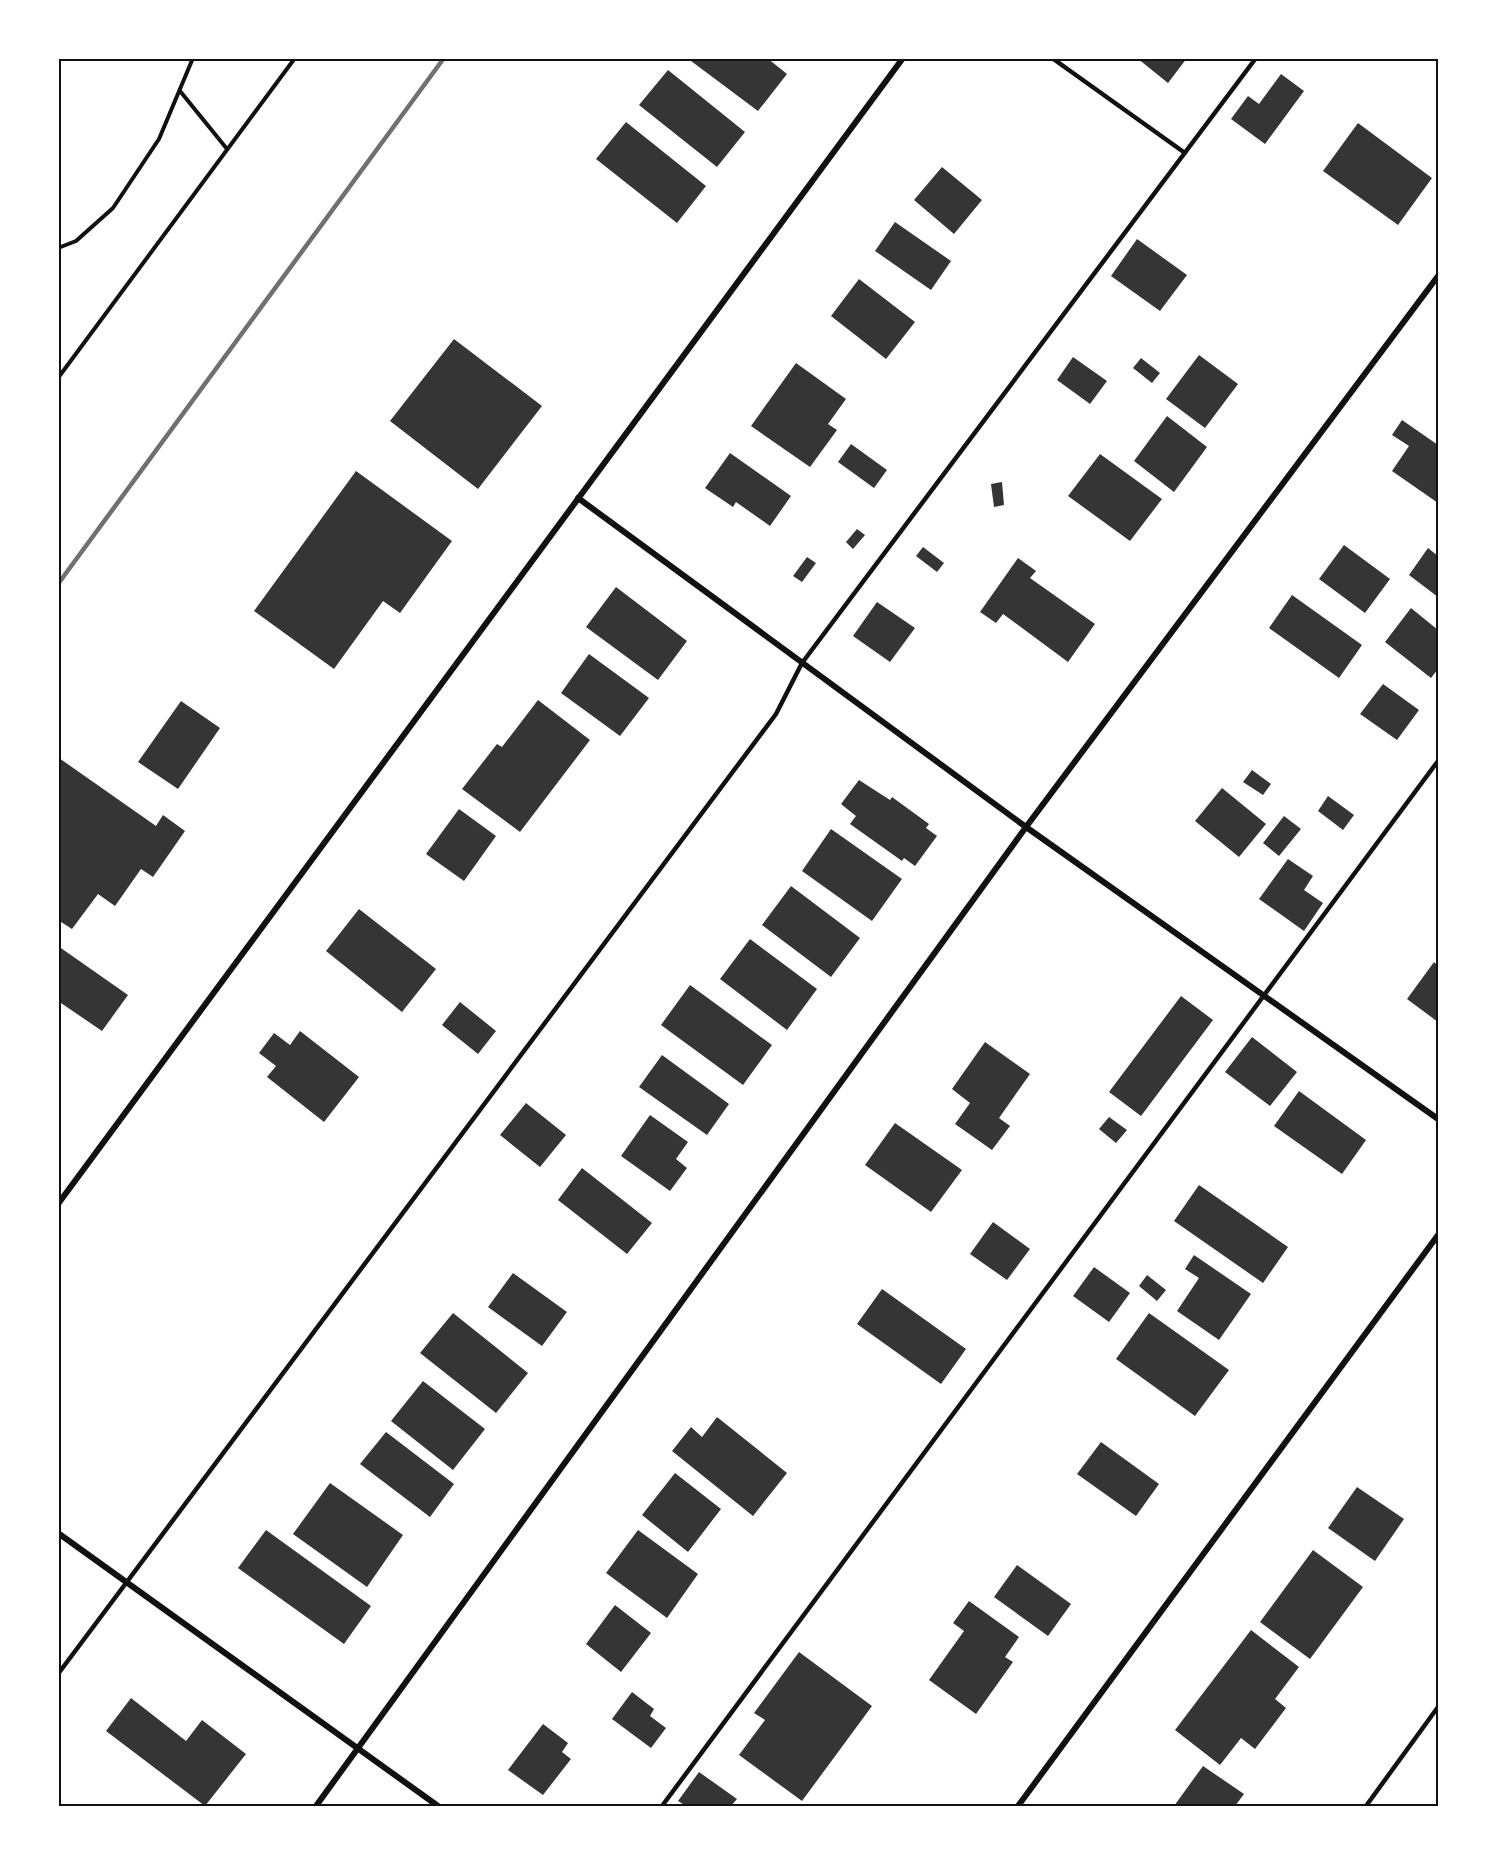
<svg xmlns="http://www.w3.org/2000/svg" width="1497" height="1865" font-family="'Asap Condensed',sans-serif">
<rect width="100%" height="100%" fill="#fff"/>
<path fill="#353535" d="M 687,58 L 767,58 L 787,74 L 758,111 Z
M 1137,58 L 1187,58 L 1168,83 Z
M 668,70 L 745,132 L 717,167 L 639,105 Z
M 1281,74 L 1304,91 L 1265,144 L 1231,119 L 1248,96 L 1259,104 Z
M 626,122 L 706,186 L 677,223 L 596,159 Z
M 1358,123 L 1432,178 L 1398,225 L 1323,171 Z
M 942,167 L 982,200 L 954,234 L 914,200 Z
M 895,222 L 951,261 L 931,290 L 875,251 Z
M 1137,239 L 1187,275 L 1160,311 L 1111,276 Z
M 859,279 L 915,322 L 886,359 L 831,316 Z
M 454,339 L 542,406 L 478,489 L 390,421 Z
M 1199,355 L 1238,384 L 1205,428 L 1166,399 Z
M 1073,357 L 1107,381 L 1090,404 L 1057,380 Z
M 1141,358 L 1160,373 L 1152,383 L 1133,368 Z
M 796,363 L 846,399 L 828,424 L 837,430 L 810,467 L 751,426 Z
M 1167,416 L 1207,447 L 1174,492 L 1134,461 Z
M 1402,420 L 1438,445 L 1438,503 L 1392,471 L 1409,446 L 1392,435 Z
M 851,444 L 887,470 L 874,488 L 838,462 Z
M 730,453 L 791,496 L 770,526 L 736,502 L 733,507 L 705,488 Z
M 1100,454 L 1162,499 L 1130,541 L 1068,496 Z
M 356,471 L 452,541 L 400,613 L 383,601 L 334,669 L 254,611 Z
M 1002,482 L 1004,505 L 994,507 L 991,484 Z
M 857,529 L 865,535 L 853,549 L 846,542 Z
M 1344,545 L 1390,579 L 1365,613 L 1319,579 Z
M 923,547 L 944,563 L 937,572 L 916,556 Z
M 1428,548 L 1438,556 L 1438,597 L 1409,575 Z
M 807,557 L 816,563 L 802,582 L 793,576 Z
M 1018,558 L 1036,571 L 1030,578 L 1095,624 L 1068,662 L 1003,614 L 996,623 L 980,612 Z
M 616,587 L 687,641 L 658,680 L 586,627 Z
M 1292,595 L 1362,645 L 1339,678 L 1269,628 Z
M 877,602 L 915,628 L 890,662 L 853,636 Z
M 1411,608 L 1438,630 L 1438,669 L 1431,678 L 1385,642 Z
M 589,654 L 649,698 L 620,736 L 561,693 Z
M 1383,684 L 1419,710 L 1397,740 L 1360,714 Z
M 538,700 L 590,740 L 520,832 L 462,789 L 497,744 L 502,747 Z
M 181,701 L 220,728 L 178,789 L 138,762 Z
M 59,758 L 156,826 L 163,815 L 185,831 L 153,877 L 141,869 L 115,906 L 98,894 L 72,929 L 58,920 Z
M 1252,770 L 1271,784 L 1263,795 L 1243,782 Z
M 859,780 L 890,800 L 892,797 L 929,824 L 926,828 L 937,836 L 915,866 L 904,858 L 902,861 L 850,824 L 856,816 L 841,804 Z
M 1222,788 L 1266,824 L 1239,857 L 1195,821 Z
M 1328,796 L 1354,815 L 1343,830 L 1318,811 Z
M 459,809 L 496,836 L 464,881 L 426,854 Z
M 1284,816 L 1301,829 L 1279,856 L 1263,843 Z
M 831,829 L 902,879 L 872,921 L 802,871 Z
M 1288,859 L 1313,876 L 1304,890 L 1323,903 L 1304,931 L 1259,899 Z
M 791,886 L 860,938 L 831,977 L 762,925 Z
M 359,909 L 436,969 L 402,1012 L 326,951 Z
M 750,939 L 817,989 L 787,1030 L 720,979 Z
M 58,946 L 128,995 L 102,1031 L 58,1001 Z
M 1434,962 L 1438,966 L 1438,1022 L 1407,999 Z
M 690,985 L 772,1045 L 743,1085 L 661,1025 Z
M 1181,996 L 1213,1020 L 1141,1116 L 1109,1092 Z
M 460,1002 L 496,1031 L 478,1054 L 442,1025 Z
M 300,1031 L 359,1077 L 324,1122 L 267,1077 L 276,1066 L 259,1053 L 274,1033 L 290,1045 Z
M 1252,1037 L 1297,1072 L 1270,1106 L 1225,1072 Z
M 985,1042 L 1030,1074 L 999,1118 L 1010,1126 L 992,1150 L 955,1124 L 970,1103 L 952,1089 Z
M 662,1055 L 729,1104 L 707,1135 L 639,1087 Z
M 1299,1091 L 1366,1140 L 1342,1174 L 1274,1126 Z
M 526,1103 L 566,1135 L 540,1167 L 500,1135 Z
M 650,1115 L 688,1142 L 676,1159 L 687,1168 L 670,1191 L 621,1156 Z
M 1109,1117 L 1127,1130 L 1116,1143 L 1099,1129 Z
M 895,1123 L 962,1170 L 931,1212 L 865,1165 Z
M 582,1168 L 652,1223 L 627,1254 L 558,1200 Z
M 1199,1185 L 1288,1247 L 1263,1283 L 1174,1221 Z
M 993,1222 L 1030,1249 L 1007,1280 L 970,1254 Z
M 1194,1255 L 1251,1294 L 1219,1340 L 1177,1311 L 1199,1278 L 1185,1269 Z
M 1094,1267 L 1130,1293 L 1109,1322 L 1073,1296 Z
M 513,1273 L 567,1312 L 542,1346 L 488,1307 Z
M 1147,1275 L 1166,1290 L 1157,1301 L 1139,1286 Z
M 882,1289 L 966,1349 L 941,1384 L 857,1324 Z
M 453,1313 L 528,1373 L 496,1413 L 420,1353 Z
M 1149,1313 L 1229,1370 L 1195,1416 L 1116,1359 Z
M 423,1381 L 485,1429 L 453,1470 L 391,1421 Z
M 717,1417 L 787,1473 L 753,1516 L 672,1451 L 691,1427 L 702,1437 Z
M 386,1432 L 454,1484 L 430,1517 L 360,1464 Z
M 1101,1442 L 1159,1484 L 1136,1516 L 1077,1474 Z
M 675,1473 L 721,1509 L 688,1552 L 642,1515 Z
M 330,1483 L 403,1535 L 367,1587 L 293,1534 Z
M 1357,1487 L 1404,1519 L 1375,1561 L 1328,1528 Z
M 266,1530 L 371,1606 L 344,1644 L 238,1568 Z
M 638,1530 L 698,1574 L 667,1618 L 606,1573 Z
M 1313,1550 L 1363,1587 L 1310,1659 L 1260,1622 Z
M 1017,1565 L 1071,1604 L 1048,1636 L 994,1597 Z
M 969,1601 L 1019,1637 L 1005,1657 L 1013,1662 L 976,1714 L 929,1680 L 964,1631 L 953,1623 Z
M 615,1605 L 651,1633 L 621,1672 L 586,1644 Z
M 1251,1630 L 1299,1667 L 1275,1699 L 1286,1708 L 1255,1749 L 1241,1738 L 1220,1765 L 1175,1730 Z
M 799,1652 L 872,1706 L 802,1801 L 739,1755 L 765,1720 L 754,1713 Z
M 632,1692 L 654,1709 L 650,1716 L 666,1728 L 651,1748 L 612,1719 Z
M 131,1698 L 186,1741 L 202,1720 L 246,1754 L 205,1806 L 106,1731 Z
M 543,1724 L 568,1743 L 562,1752 L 571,1759 L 543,1795 L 508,1770 Z
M 1203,1766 L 1244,1794 L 1235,1806 L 1174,1806 Z
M 699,1772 L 737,1799 L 731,1806 L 686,1806 L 678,1801 Z"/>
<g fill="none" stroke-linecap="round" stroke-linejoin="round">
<path stroke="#111" stroke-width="4" d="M 180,91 L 227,149
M 58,248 L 76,241 L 113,208 L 159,139 L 193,58
M 58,378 L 295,58"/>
<path stroke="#111" stroke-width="4.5" d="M 1052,58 L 1185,153
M 58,1674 L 776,714 L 802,663 L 1256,58
M 662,1806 L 1438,761
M 1366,1806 L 1438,1707"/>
<path stroke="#111" stroke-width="6" d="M 578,498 L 1026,827 L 1438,1119
M 58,1204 L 903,58
M 58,1533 L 438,1806
M 316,1806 L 1026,827 L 1438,276
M 1018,1806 L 1438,1235"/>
<path stroke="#707070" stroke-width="4.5" d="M 58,584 L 444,58"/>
</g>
<rect width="1497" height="1865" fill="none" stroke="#ffffff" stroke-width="120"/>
<rect x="60" y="60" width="1377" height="1745" fill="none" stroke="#111" stroke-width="2"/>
</svg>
